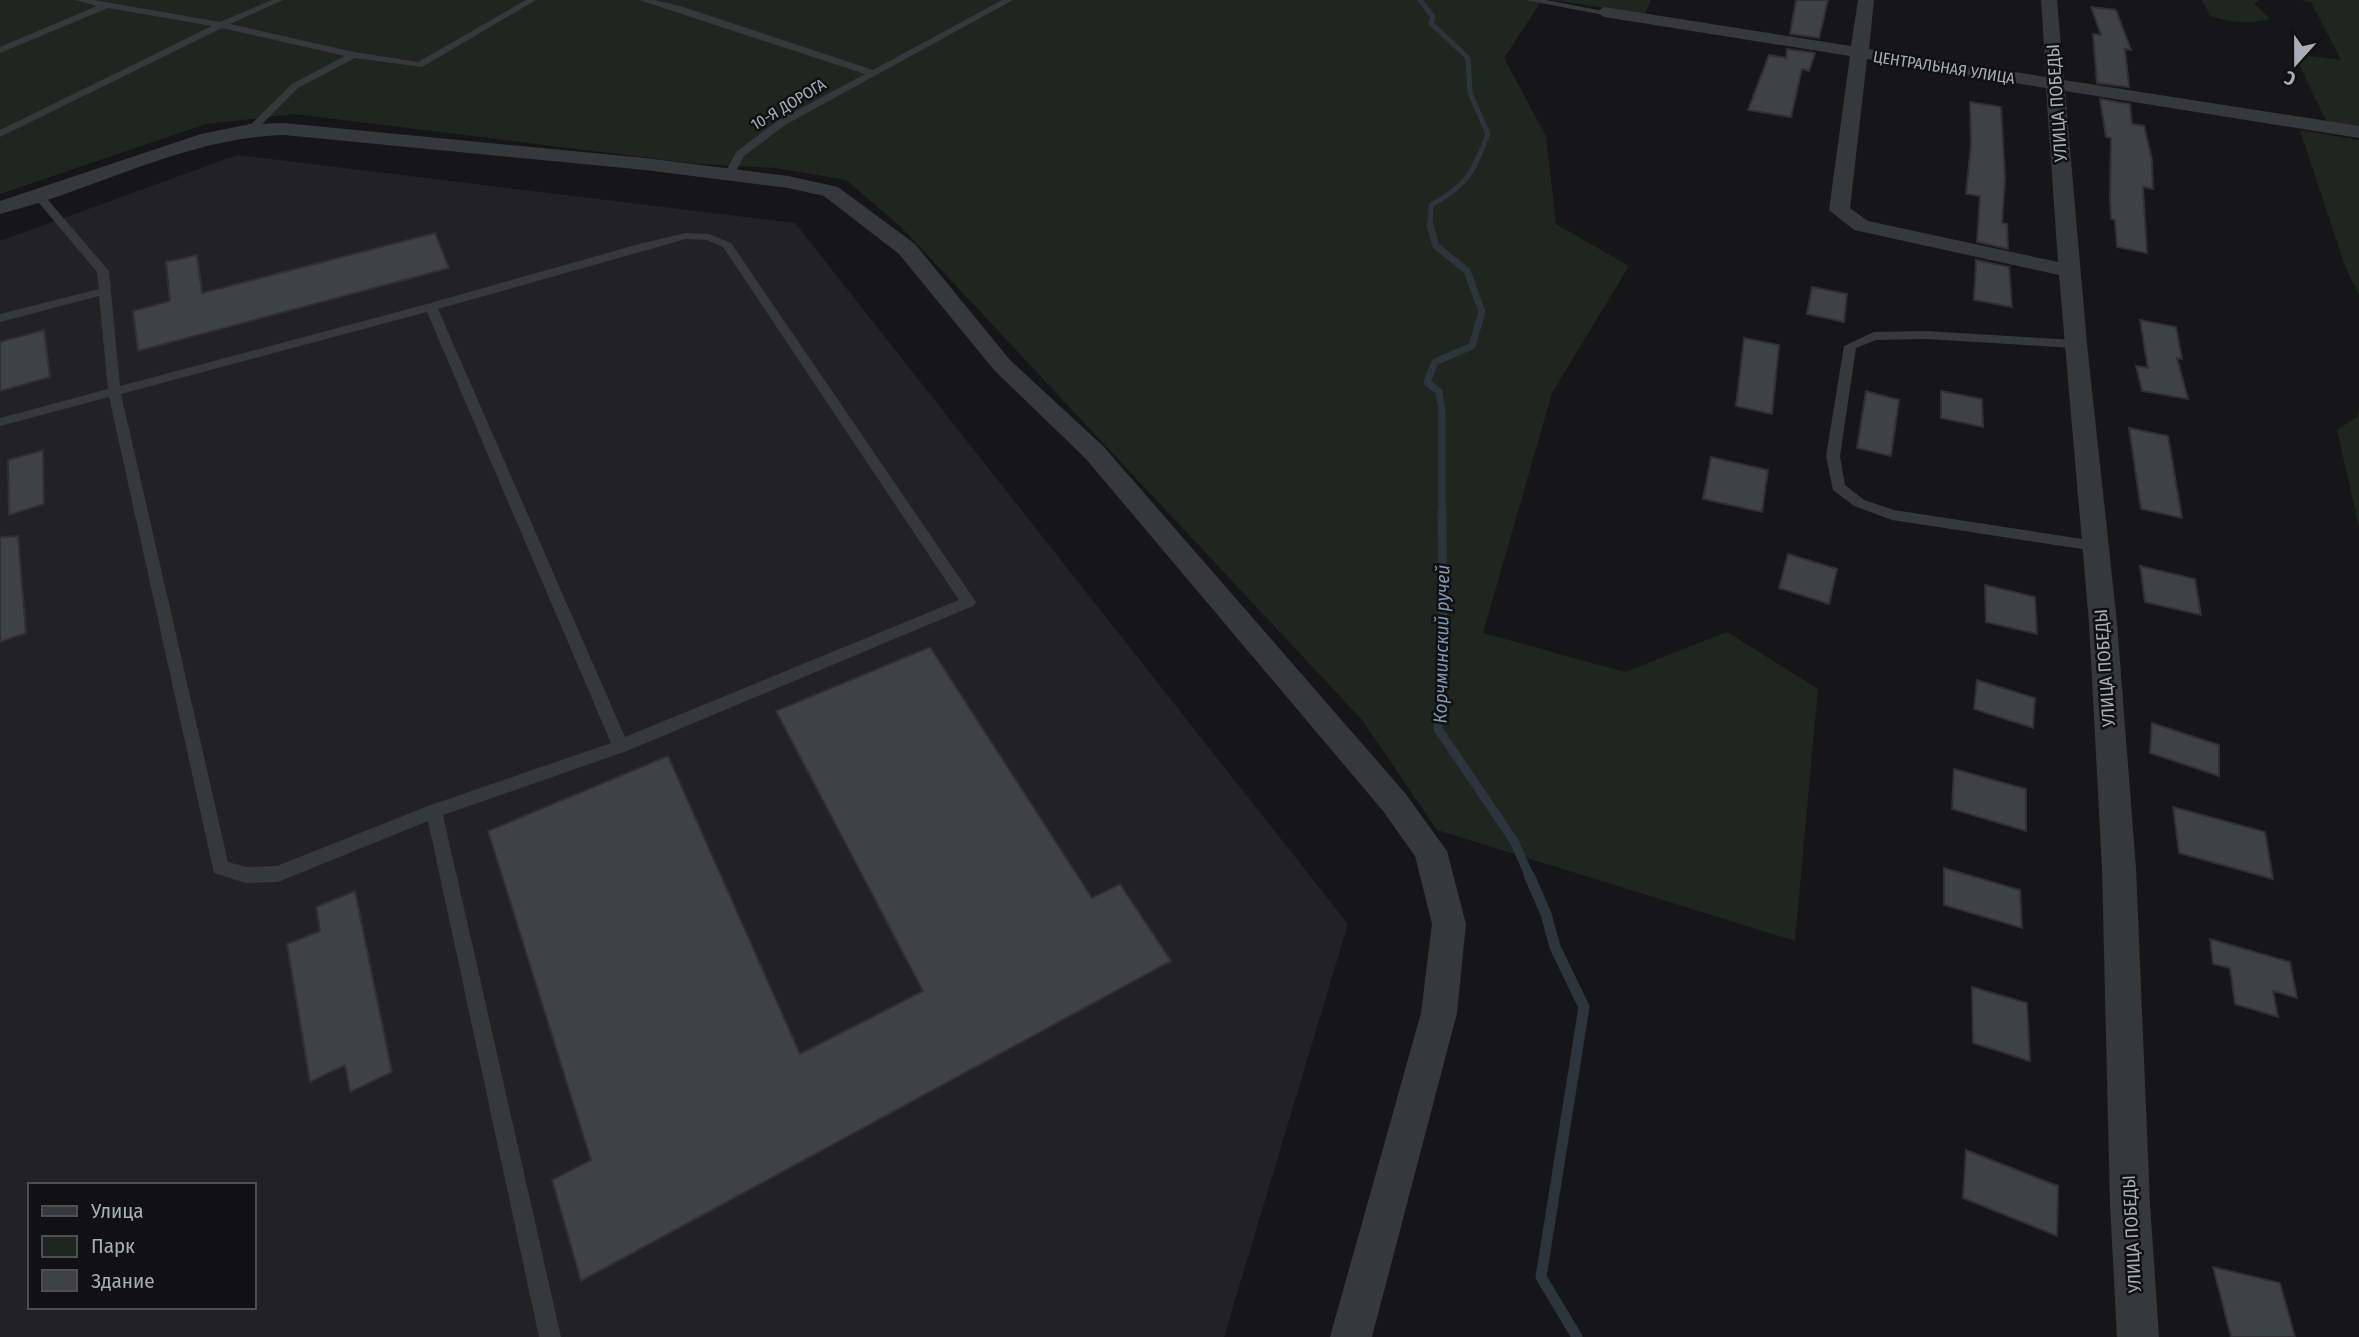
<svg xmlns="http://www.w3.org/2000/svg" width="2359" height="1337" font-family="'Fira Sans Condensed',sans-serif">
<rect width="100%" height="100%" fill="#161618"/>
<path fill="#222225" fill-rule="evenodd" d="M 237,155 L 795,223 L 1348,924 L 1224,1337 L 0,1337 L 0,241 ZM 30,1185 L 254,1185 L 254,1307 L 30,1307 Z"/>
<path fill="#1e261f" d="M 0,0 L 1542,0 L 1504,58 L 1546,136 L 1556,224 L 1629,266 L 1552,393 L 1483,633 L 1625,672 L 1727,632 L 1818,689 L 1795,941 L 1437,830 L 1362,720 L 902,228 L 846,180 L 776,168 L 698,164 L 295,114 L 206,124 L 0,194 Z
M 1552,0 L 1651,0 L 1645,14 Z
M 2202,0 L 2260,0 L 2254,3 L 2270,19 C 2247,24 2232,23 2210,16 Z
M 2300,0 L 2359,0 L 2359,131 L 2329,127 L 2294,54 L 2341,60 L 2311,2 Z
M 2300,130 L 2359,140 L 2359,295 L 2345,266 Z
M 2359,406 L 2359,527 L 2337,430 L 2357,417 Z"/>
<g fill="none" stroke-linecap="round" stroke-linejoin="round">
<path stroke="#2c353c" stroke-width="5" d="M 1420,0 L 1433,17 L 1431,23 L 1468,58 L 1470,93 L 1488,134 C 1474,171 1467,186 1431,205 L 1430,227"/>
<path stroke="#2c353c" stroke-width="7" d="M 1430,225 L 1436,246 L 1467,271 L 1482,312 L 1472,346 L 1435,362 L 1427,382 L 1439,392 L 1442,411 L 1442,514"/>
<path stroke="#2c353c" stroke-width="9" d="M 1442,512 L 1443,643 L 1438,729 L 1514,841 L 1530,877"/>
<path stroke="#2c353c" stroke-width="11" d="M 1529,875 L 1546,914 L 1555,947 L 1584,1007 L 1541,1277 L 1577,1337"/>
</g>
<path fill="#404145" stroke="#303034" stroke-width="2" d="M 1796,0 L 1828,0 L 1819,38 L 1790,34 Z
M 2091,7 L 2116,10 L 2131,50 L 2125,49 L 2129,87 L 2097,83 L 2093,34 L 2101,35 Z
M 1787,49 L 1815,53 L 1809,71 L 1802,69 L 1791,117 L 1748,110 L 1769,55 L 1786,58 Z
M 2100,99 L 2130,104 L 2132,124 L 2144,126 L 2152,160 L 2153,189 L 2143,187 L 2147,253 L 2117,247 L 2115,220 L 2111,219 L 2110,199 L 2111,138 L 2106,137 Z
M 1970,102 L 2001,107 L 2005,178 L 2002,223 L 2007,224 L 2008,249 L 1977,242 L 1980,196 L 1966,194 L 1971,145 Z
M 435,233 L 449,268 L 138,351 L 133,311 L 170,301 L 166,262 L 197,255 L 202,293 Z
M 1976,260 L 2009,267 L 2012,307 L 1974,300 Z
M 1812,287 L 1847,294 L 1844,322 L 1807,314 Z
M 2140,320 L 2176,327 L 2182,359 L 2177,358 L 2188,399 L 2142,391 L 2136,366 L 2148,368 Z
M 44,330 L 50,377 L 0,391 L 0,342 Z
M 1744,338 L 1779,345 L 1772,414 L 1736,406 Z
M 1866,391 L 1899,400 L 1891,456 L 1857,448 Z
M 1941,391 L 1982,399 L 1983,427 L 1941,418 Z
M 2129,428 L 2168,436 L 2182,518 L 2141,509 Z
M 43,450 L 44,504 L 9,515 L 8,460 Z
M 1711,457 L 1768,470 L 1762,512 L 1703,499 Z
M 18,536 L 26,633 L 0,642 L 0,537 Z
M 1788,554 L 1837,569 L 1829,604 L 1779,588 Z
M 2140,566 L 2195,579 L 2201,615 L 2145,602 Z
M 1985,585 L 2035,597 L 2037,634 L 1986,622 Z
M 930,647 L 1092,898 L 1120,884 L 1171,961 L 581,1281 L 552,1180 L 591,1160 L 488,831 L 668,756 L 800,1054 L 923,991 L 776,711 Z
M 1977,680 L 2035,698 L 2033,728 L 1974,709 Z
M 2152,723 L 2219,745 L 2219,776 L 2150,753 Z
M 1954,769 L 2026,789 L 2026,831 L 1952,809 Z
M 2173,807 L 2265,832 L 2273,879 L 2179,853 Z
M 1944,868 L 2020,890 L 2022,928 L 1944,905 Z
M 355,891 L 392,1072 L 350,1092 L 345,1065 L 310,1082 L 287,944 L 320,931 L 316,907 Z
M 2210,939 L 2290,962 L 2297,998 L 2273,991 L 2278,1017 L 2235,1004 L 2230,968 L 2213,964 Z
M 1972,987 L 2027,1003 L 2030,1061 L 1973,1043 Z
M 1966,1150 L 2058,1186 L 2057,1236 L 1963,1198 Z
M 2213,1267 L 2280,1283 L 2295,1337 L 2231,1337 Z"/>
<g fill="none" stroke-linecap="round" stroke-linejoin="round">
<path fill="#37383d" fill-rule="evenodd" d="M 75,0 L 94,0 L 220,22 L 272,0 L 283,0 L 230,24 L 354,52 L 418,62 L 526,0 L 536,0 L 422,67 L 355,58 L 298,88 L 254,132 L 245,130 L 292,84 L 345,56 L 222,28 L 0,137 L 0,130 L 212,26 L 108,8 L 0,53 L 0,47 L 97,6 Z
M 639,0 L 654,0 L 680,6 L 873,70 L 1002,0 L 1013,0 L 785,125 L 744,156 L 734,175 L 730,176 L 725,173 L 736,152 L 777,121 L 865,74 Z
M 1525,0 L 1546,0 L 1608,12 L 1604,15 Z
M 38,192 L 42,193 L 109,271 L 120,386 L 427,304 L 639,244 L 686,233 L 709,234 L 731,243 L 976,602 L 973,606 L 627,751 L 443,815 L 561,1337 L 539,1337 L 428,821 L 278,882 L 246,883 L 214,873 L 109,397 L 0,426 L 0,418 L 108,389 L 99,296 L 0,322 L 0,314 L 99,289 L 97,272 L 34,197 L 33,195 ZM 686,239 L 707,240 L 723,247 L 959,600 L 625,737 L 438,309 ZM 427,312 L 611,743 L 428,806 L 277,866 L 246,867 L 228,862 L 121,394 Z
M 1926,331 L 2075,340 L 2081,344 L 2075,348 L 1926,339 L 1876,340 L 1856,348 L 1840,456 L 1845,485 L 1864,500 L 1894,510 L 2095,541 L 2100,542 L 2102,546 L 2100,550 L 2095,551 L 1892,520 L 1854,506 L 1833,490 L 1826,456 L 1844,346 L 1874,332 Z"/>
<path fill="#37383d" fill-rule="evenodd" d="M 1858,0 L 1874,0 L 1869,49 L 2046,77 L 2041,0 L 2057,0 L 2064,80 L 2359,126 L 2359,138 L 2065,91 L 2087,344 L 2117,623 L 2136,868 L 2150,1204 L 2159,1337 L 2117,1337 L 2110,1204 L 2102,868 L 2089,623 L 2059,275 L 1854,230 L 1829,210 L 1850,56 L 1604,17 L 1596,12 L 1604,7 L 1851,46 ZM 1867,59 L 2046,88 L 2058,262 L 1868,221 L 1850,208 Z
M 284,123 L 645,158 L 788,176 L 838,187 L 915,244 L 1010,360 L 1104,447 L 1405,793 L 1447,851 L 1466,924 L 1457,1013 L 1372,1337 L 1330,1337 L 1421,1013 L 1432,924 L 1415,856 L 1383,811 L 1086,459 L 994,370 L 899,254 L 824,196 L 788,188 L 645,170 L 284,135 C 184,138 96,190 0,214 L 0,201 L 201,134 L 250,124 Z"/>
</g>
<g text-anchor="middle" stroke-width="5" stroke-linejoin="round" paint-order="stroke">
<g font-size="16" fill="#a8adb8" stroke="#111113">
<text transform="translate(1944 67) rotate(9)" y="6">ЦЕНТРАЛЬНАЯ УЛИЦА</text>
<text transform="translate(788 104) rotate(-31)" y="6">10-Я ДОРОГА</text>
</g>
<g font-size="18" fill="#a8adb8" stroke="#111113">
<text transform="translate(2057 103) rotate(-94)" y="6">УЛИЦА ПОБЕДЫ</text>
<text transform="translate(2105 668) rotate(-94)" y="6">УЛИЦА ПОБЕДЫ</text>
<text transform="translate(2132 1234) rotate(-93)" y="6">УЛИЦА ПОБЕДЫ</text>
</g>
<g font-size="19" font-style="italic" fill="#7f9bb3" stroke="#111113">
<text transform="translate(1441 644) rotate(-89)" y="7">Корчминский ручей</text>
</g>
</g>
<rect x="28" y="1183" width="228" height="126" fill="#111113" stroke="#4d4f55" stroke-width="2"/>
<rect x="42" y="1206" width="35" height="10" fill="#37383d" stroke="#4d4f55" stroke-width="2"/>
<text x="91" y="1218" font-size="21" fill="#a8adb8">Улица</text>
<rect x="42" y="1236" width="35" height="21" fill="#1e261f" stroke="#4d4f55" stroke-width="2"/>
<text x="91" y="1253" font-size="21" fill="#a8adb8">Парк</text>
<rect x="42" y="1270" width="35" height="21" fill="#404145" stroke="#4d4f55" stroke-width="2"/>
<text x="91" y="1288" font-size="21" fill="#a8adb8">Здание</text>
<g transform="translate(2296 63) rotate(201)" stroke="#111113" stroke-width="5" paint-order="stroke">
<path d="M0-5L12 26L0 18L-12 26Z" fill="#a8adb8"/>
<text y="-10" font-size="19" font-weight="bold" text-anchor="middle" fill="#a8adb8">С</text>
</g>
</svg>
